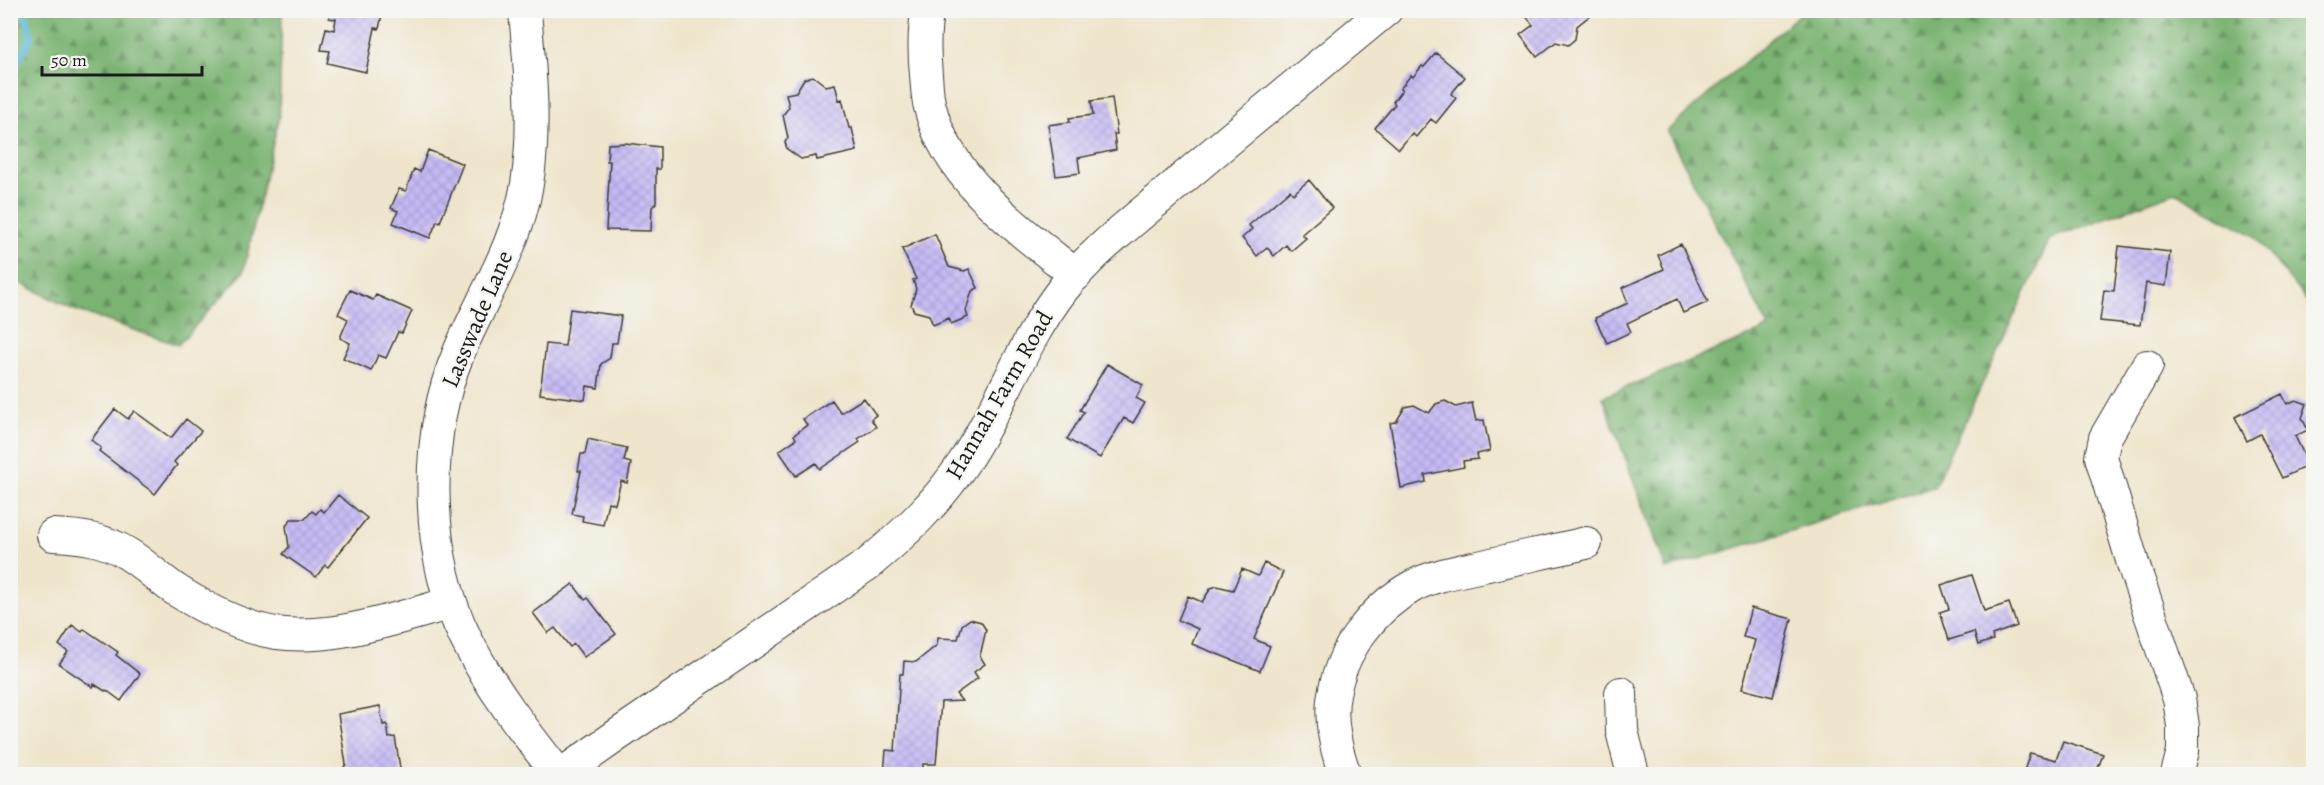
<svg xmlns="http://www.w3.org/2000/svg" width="2324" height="785" font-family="Alegreya,serif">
<defs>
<pattern id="forest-firs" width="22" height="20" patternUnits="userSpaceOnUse" patternTransform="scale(1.5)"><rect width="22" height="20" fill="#7ab372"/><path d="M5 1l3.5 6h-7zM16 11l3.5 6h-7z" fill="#63915d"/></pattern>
<pattern id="building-cross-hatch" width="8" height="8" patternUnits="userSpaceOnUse" patternTransform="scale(1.5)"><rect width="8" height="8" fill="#c5b9f4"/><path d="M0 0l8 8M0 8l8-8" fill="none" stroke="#a99ed1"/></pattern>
</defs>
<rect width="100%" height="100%" fill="#f6f6f2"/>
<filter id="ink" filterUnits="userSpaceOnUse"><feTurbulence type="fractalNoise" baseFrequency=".0167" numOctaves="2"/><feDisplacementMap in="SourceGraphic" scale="12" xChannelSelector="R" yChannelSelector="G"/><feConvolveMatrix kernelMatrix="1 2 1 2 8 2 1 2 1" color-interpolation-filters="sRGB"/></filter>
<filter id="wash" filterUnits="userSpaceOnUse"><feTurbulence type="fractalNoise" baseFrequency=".008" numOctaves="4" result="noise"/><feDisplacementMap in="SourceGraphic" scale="24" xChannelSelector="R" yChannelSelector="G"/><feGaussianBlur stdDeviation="1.35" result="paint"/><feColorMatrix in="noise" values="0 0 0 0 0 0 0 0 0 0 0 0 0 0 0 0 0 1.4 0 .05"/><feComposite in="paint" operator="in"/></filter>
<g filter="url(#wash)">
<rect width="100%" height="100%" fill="#efe5cc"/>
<path fill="url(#forest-firs)" stroke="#4b6847" stroke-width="1.5" d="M 1804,10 L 2313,11 L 2313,309 L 2255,236 L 2175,192 L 2050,239 L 1934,487 L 1666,569 L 1603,397 L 1769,328 L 1667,131 Z
M 10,11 L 282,11 L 279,117 L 243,273 L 178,345 L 72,309 L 11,278 Z"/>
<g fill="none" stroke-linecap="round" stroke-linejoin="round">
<path stroke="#59b7d7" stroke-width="7" d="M 10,75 L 31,38 L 25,10"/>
</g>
<g id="blocks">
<path fill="url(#building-cross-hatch)" d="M 330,10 L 383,10 L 379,29 L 375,28 L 366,72 L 327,63 L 330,51 L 321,50 L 326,28 L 334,30 L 336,19 L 329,18 Z
M 1521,10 L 1597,10 L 1577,26 L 1575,39 L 1568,45 L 1556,42 L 1537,57 L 1520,35 L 1533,25 Z
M 1436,53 L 1465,77 L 1451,94 L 1456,98 L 1436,123 L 1431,119 L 1416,137 L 1412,133 L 1399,149 L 1375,128 L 1395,104 L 1393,102 L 1402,90 L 1400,89 L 1411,75 L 1413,77 L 1422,66 L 1424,67 Z
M 813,76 L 826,86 L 835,84 L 839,100 L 842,99 L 849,128 L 852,128 L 857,151 L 817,160 L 816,156 L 801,159 L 787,149 L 785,142 L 788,138 L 783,115 L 789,107 L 786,94 L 796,92 L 804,79 Z
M 1112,98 L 1117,134 L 1114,134 L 1116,150 L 1078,158 L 1080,173 L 1056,176 L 1048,125 L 1070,122 L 1069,118 L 1093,115 L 1091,101 Z
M 625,143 L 660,147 L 660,169 L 656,169 L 656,203 L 652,207 L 651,231 L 606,230 L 610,161 L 607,161 L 608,144 Z
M 428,150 L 463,164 L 440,222 L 437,221 L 430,238 L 393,223 L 398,211 L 391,208 L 399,189 L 406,191 L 414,169 L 420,172 Z
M 1309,180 L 1332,208 L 1302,234 L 1306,238 L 1291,251 L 1286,245 L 1274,256 L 1267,247 L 1257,256 L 1242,238 L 1252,229 L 1249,225 L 1290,190 L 1293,194 Z
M 935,234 L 949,267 L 964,271 L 969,269 L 978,288 L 972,291 L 966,311 L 968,317 L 951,324 L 949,318 L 933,325 L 929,315 L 914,311 L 911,305 L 916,289 L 913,280 L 916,279 L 902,249 Z
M 1681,244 L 1708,302 L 1683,313 L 1677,299 L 1627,323 L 1631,332 L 1607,343 L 1595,318 L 1628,303 L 1622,288 L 1664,269 L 1658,255 Z
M 2119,246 L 2170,252 L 2166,286 L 2146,283 L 2140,325 L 2100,321 L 2104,290 L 2114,291 Z
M 350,290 L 373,300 L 376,295 L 412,311 L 402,333 L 398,332 L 386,358 L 378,355 L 371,371 L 343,358 L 350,343 L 340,338 L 348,319 L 338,314 Z
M 570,309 L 621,316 L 617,343 L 612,343 L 610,358 L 601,364 L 598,388 L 587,386 L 585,400 L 540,394 L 546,344 L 565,346 Z
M 1107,364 L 1143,385 L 1136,398 L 1145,403 L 1133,423 L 1124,418 L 1100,458 L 1067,439 L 1084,412 L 1080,410 Z
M 2282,394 L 2287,404 L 2296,400 L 2307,404 L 2302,418 L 2308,430 L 2295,436 L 2309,465 L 2282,478 L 2260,434 L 2247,441 L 2235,417 Z
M 864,398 L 876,415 L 871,419 L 876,427 L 858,439 L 860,442 L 820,469 L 816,463 L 796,476 L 779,451 L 796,439 L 794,435 L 807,425 L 803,419 L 832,400 L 841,413 Z
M 1445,401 L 1456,407 L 1472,403 L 1476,421 L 1484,420 L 1490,451 L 1477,454 L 1478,459 L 1463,461 L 1464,467 L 1425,475 L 1426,482 L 1401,488 L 1390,423 L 1396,422 L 1405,407 L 1414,405 L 1429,413 L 1436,404 Z
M 115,409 L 128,419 L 134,411 L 171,438 L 186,419 L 201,431 L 174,462 L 177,465 L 155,494 L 99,451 L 101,448 L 91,440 Z
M 588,439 L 627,448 L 624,461 L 631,463 L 627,483 L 621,481 L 615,504 L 608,502 L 603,525 L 582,521 L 583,516 L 572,514 L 581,471 L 578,471 L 581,454 L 585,454 Z
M 338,495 L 367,518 L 328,567 L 325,565 L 316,577 L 283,554 L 289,547 L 286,526 L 291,519 L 305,519 L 312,511 L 316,514 L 320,509 L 324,512 Z
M 1264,563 L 1283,572 L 1254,639 L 1270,646 L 1260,671 L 1192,644 L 1198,629 L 1178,620 L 1188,596 L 1202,602 L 1211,588 L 1217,586 L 1233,590 L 1242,569 L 1258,576 Z
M 1972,575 L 1984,611 L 2009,603 L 2017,626 L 1992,635 L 1993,640 L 1978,645 L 1974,632 L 1949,640 L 1940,612 L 1949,609 L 1941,585 Z
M 573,584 L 585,600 L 588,598 L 616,634 L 584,657 L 574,644 L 570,647 L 555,628 L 548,633 L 533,613 Z
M 1751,608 L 1792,619 L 1773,697 L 1742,689 L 1755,640 L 1743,637 Z
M 970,619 L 981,622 L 986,630 L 980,656 L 985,664 L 974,672 L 978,678 L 956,694 L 962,701 L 941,702 L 936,764 L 923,764 L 923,774 L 884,774 L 886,750 L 895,751 L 900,674 L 903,674 L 904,661 L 916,662 L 937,645 L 938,638 L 958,639 L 962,625 Z
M 72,625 L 82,632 L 84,629 L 118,652 L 116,655 L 140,674 L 121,701 L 106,690 L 105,691 L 94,684 L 93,687 L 59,664 L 68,652 L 59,645 Z
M 380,706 L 383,725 L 387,724 L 389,738 L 395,737 L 401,774 L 340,774 L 346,764 L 338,714 Z
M 2063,741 L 2103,754 L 2096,774 L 2023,774 L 2030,753 L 2056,760 Z"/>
</g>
</g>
<g filter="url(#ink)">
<use href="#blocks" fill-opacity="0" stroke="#3c3a36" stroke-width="1.5"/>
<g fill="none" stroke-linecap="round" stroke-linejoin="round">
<defs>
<path id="minor" d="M 928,10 C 923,31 924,54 926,75 C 927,85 927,97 930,107 C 947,179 1021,231 1076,275
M 525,12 C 530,69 536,128 527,184 C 517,245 483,296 459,352 C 423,437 425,556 466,639 C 490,687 525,732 558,774
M 2147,366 L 2105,438 L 2101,457 L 2134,567 L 2179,699 L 2183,726 L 2183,751 L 2177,774
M 53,535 C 79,536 105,539 128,554 C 146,565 161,581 179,592 C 208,610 242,628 276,633 C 331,641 398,618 451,603
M 1621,693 L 1622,731 L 1633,774
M 562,774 L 616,736 L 868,564 C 904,534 938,502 964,462 C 1001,407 1022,342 1063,289 C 1094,250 1136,219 1173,187 C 1243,127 1315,69 1386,10
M 1345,774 C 1336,751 1329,719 1334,694 C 1342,649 1373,608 1413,586 C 1434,575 1460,571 1483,566 C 1517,558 1552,551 1586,543"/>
</defs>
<use href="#minor" stroke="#3c3a36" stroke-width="34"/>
<path stroke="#3c3a36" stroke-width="4" stroke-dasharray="1.5 4.5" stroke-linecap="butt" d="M 2307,10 L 2314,22"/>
<use href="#minor" stroke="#fff" stroke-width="32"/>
</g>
</g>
<g text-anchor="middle" stroke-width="4.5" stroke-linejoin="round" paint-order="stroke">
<g font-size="24" fill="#1c1c1c" stroke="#f6f6f2">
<text transform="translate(477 319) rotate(-67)" y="8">Lasswade Lane</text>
<text transform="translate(999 395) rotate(-60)" y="8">Hannah Farm Road</text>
</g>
</g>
<rect width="2324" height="785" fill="none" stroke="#f6f6f2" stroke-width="36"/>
<path d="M42 66v9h160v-9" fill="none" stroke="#1c1c1c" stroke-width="3"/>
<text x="51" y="66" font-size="18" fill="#1c1c1c" stroke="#f6f6f2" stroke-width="4.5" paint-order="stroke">50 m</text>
</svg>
